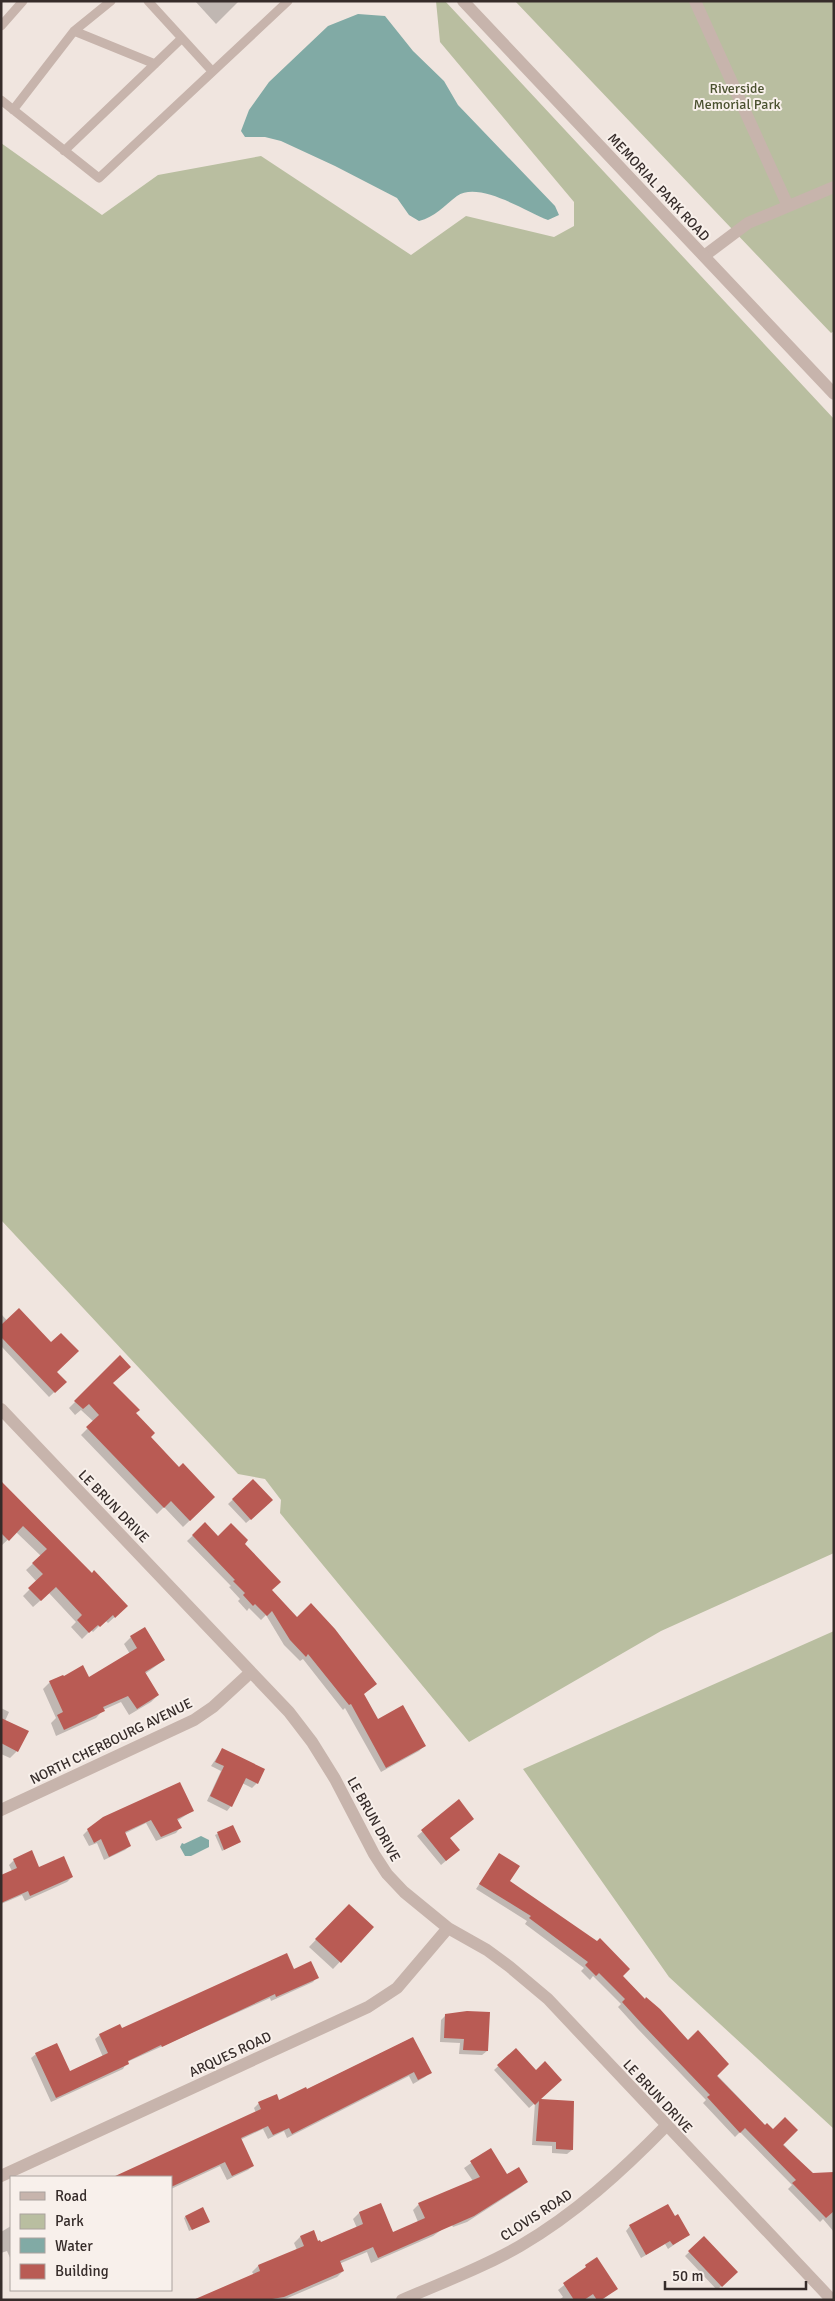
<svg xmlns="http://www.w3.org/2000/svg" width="835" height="2301" font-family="Signika,sans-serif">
<rect width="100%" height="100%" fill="#f0e5df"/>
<path fill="#b9bea0" d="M 436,1 L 445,1 L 834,419 L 834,1553 L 661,1631 L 469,1742 L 280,1513 L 281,1500 L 265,1479 L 238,1474 L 1,1220 L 1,143 L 102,215 L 158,175 L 261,156 L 411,255 L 466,216 L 554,237 L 574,226 L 574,202 L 440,42 Z
M 515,1 L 834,1 L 834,331 L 831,333 Z
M 834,1631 L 834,2129 L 669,1977 L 523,1769 Z"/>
<path fill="#81aaa5" d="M 358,14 L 385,16 L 413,51 L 444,81 L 458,105 L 555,206 L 559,215 L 548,220 C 525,211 479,181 457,196 C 444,206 435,217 419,221 L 409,215 L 397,198 L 335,166 L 281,141 L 265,137 L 245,137 L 241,131 L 249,110 L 269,82 L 328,26 Z
M 201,1836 L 209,1840 L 209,1847 L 191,1856 L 185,1856 L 180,1847 L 182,1843 L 184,1844 Z"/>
<path fill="#0003" d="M 195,1 L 239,1 L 216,24 Z
M 1,1314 L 65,1382 L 49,1397 L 1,1346 Z
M 120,1357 L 112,1383 L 150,1437 L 179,1469 L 214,1497 L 183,1527 L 164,1507 L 157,1514 L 81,1435 L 94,1422 L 81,1410 L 75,1415 L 69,1408 Z
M 253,1481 L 267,1505 L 246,1523 L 228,1504 Z
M 1,1489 L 119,1613 L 108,1623 L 105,1620 L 93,1632 L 91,1630 L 82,1639 L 71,1627 L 76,1622 L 49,1593 L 33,1607 L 23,1596 L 37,1582 L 26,1570 L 41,1556 L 16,1532 L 1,1546 Z
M 205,1524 L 218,1538 L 243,1544 L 271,1590 L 363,1694 L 377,1721 L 424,1746 L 419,1751 L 381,1772 L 345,1708 L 343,1710 L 303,1659 L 300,1661 L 284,1645 L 266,1615 L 261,1620 L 249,1608 L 247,1611 L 238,1601 L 240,1599 L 229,1587 L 231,1586 L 187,1541 Z
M 131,1637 L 164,1660 L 145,1674 L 158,1695 L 151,1702 L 129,1715 L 121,1702 L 103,1710 L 96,1718 L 56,1736 L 51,1723 L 56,1718 L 43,1689 L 50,1682 L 88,1679 L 130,1654 L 124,1644 Z
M 1,1708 L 9,1712 L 5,1721 L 17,1751 L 10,1758 L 1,1754 Z
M 222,1750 L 257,1783 L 252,1788 L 242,1783 L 231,1806 L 227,1811 L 207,1801 L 221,1771 L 211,1766 Z
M 459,1801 L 449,1839 L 454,1854 L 441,1865 L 417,1836 Z
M 192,1811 L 177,1821 L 180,1828 L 176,1833 L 156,1841 L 146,1823 L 124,1834 L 130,1846 L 125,1850 L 104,1860 L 97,1843 L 89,1846 L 83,1835 L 88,1830 Z
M 232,1827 L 240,1842 L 222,1851 L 215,1835 Z
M 499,1855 L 509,1881 L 622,1976 L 834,2197 L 834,2232 L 823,2219 L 820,2222 L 788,2189 L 792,2185 L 740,2132 L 735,2137 L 703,2103 L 706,2100 L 637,2028 L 618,2007 L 621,2004 L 593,1976 L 590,1980 L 581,1971 L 584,1968 L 525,1924 L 527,1921 L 476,1889 Z
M 14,1860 L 39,1868 L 72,1877 L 67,1882 L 25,1901 L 22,1895 L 1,1904 L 1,1876 L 12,1871 L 9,1865 Z
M 349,1905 L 373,1927 L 333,1969 L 309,1947 Z
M 294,1970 L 317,1977 L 313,1982 L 271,2001 L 270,1998 L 127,2062 L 123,2069 L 51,2102 L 31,2058 L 36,2054 L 70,2073 L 103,2057 L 95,2039 L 100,2035 L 121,2029 Z
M 446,2015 L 487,2051 L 482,2055 L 459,2054 L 460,2043 L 440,2042 L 441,2020 Z
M 412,2038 L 430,2072 L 425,2077 L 413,2084 L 409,2076 L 287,2138 L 284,2131 L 268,2139 L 263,2129 L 240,2140 L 253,2166 L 248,2170 L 227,2180 L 220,2166 L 171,2189 L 171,2177 L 116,2177 L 256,2113 L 254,2108 L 259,2103 L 278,2101 L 306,2090 Z
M 516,2050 L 538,2100 L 572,2102 L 572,2150 L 567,2154 L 552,2153 L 552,2146 L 532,2145 L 535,2103 L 529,2108 L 494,2070 Z
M 490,2150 L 507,2176 L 527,2181 L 521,2187 L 467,2222 L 453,2227 L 451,2223 L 433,2236 L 371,2263 L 367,2252 L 339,2264 L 343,2271 L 337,2277 L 283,2300 L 196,2300 L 254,2275 L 252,2272 L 258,2266 L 297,2250 L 294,2243 L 300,2237 L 313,2232 L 318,2242 L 320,2243 L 357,2228 L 353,2219 L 359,2213 L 381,2205 L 393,2233 L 418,2222 L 413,2210 L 419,2204 L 473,2181 L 464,2168 Z
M 185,2217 L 208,2222 L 189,2231 L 184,2218 Z
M 675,2217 L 688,2235 L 668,2249 L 665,2244 L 641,2258 L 626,2231 L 630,2226 Z
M 11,2226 L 11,2260 L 7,2251 L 1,2253 L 1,2232 Z
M 704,2238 L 736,2272 L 717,2290 L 685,2256 Z
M 597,2259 L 617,2288 L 602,2300 L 559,2300 L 563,2297 L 558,2290 Z"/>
<path fill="#b95b54" d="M 19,1308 L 51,1342 L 61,1333 L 79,1351 L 57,1372 L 67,1382 L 55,1393 L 1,1337 L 1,1325 Z
M 120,1355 L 131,1367 L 113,1383 L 140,1410 L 136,1413 L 155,1433 L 151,1437 L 179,1467 L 183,1463 L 215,1497 L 190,1521 L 171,1501 L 164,1508 L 86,1427 L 99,1415 L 89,1404 L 83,1409 L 74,1401 Z
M 253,1479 L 273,1500 L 251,1520 L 232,1499 Z
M 1,1481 L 92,1573 L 94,1570 L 128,1606 L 115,1618 L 113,1615 L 100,1627 L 98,1625 L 89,1633 L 77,1620 L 82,1615 L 56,1587 L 41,1601 L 28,1588 L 43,1574 L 32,1563 L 47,1549 L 23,1526 L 9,1541 L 1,1533 Z
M 205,1522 L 218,1536 L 231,1523 L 248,1540 L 245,1544 L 281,1582 L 272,1590 L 297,1617 L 311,1603 L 335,1629 L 377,1684 L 364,1694 L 378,1719 L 403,1705 L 426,1746 L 386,1768 L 351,1704 L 349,1705 L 308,1654 L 306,1657 L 290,1640 L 272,1611 L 267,1616 L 255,1604 L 253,1606 L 243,1595 L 245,1593 L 233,1581 L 235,1580 L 192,1535 Z
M 145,1627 L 165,1660 L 145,1672 L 159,1695 L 137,1709 L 128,1696 L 103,1707 L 105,1711 L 64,1730 L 57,1715 L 63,1712 L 49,1681 L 63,1675 L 64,1676 L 83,1665 L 89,1677 L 137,1648 L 130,1636 Z
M 1,1718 L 29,1731 L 18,1752 L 1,1743 Z
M 222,1748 L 265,1769 L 258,1784 L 246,1778 L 232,1807 L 210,1796 L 224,1766 L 215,1762 Z
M 180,1782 L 194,1811 L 177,1819 L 182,1828 L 161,1837 L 151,1820 L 125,1832 L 131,1846 L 109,1857 L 101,1839 L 94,1843 L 87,1829 L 103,1817 Z
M 459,1799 L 474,1819 L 450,1838 L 460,1850 L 446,1861 L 421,1830 Z
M 233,1825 L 241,1842 L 224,1850 L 217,1832 Z
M 32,1850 L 39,1867 L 64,1856 L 73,1877 L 30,1896 L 28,1891 L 1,1903 L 1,1875 L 17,1868 L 13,1859 Z
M 499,1853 L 520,1866 L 510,1881 L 597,1941 L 600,1938 L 630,1969 L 623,1976 L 645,1999 L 646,1997 L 660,2009 L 688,2040 L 698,2030 L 729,2064 L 717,2076 L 765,2125 L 767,2123 L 773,2129 L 785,2117 L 798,2130 L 783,2145 L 813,2173 L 834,2172 L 834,2211 L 826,2218 L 792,2183 L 796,2180 L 745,2128 L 740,2133 L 707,2097 L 710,2095 L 641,2023 L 622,2002 L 625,1999 L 599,1973 L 596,1976 L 585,1965 L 588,1962 L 529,1918 L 531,1916 L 479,1884 Z
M 349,1904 L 374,1927 L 341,1963 L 315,1939 Z
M 287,1953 L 294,1969 L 311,1961 L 319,1978 L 276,1997 L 275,1994 L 162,2047 L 161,2045 L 128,2061 L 129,2064 L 56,2098 L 35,2053 L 57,2043 L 70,2071 L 108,2053 L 99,2034 L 120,2024 L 122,2028 Z
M 467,2011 L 490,2012 L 488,2051 L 463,2050 L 464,2039 L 444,2038 L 445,2014 Z
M 413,2037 L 432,2073 L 418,2080 L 414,2072 L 292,2134 L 289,2128 L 273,2135 L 268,2126 L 241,2138 L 254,2166 L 232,2176 L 225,2162 L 171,2187 L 171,2177 L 113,2177 L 261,2109 L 258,2102 L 277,2094 L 279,2100 L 306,2087 L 307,2089 Z
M 516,2048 L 536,2070 L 545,2061 L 562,2080 L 541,2099 L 574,2101 L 573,2150 L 556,2149 L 556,2142 L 536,2141 L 539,2101 L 535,2105 L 497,2065 Z
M 491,2148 L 507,2174 L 519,2167 L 528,2182 L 474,2216 L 378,2258 L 373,2247 L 340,2261 L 344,2271 L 284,2297 L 266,2300 L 193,2300 L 260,2271 L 258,2265 L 304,2246 L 300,2236 L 314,2230 L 318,2241 L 320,2240 L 321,2242 L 363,2224 L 359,2212 L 381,2203 L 393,2232 L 425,2218 L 418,2203 L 480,2177 L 470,2161 Z
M 668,2204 L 675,2216 L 678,2214 L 690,2235 L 673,2245 L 670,2241 L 646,2255 L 629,2225 Z
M 203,2207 L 210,2222 L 192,2230 L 185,2216 Z
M 704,2236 L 738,2272 L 722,2287 L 688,2251 Z
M 597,2257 L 618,2289 L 601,2300 L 597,2300 L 593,2294 L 584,2300 L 574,2300 L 563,2283 L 586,2267 L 585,2265 Z"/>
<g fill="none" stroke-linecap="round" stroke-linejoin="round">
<path stroke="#c7b4ac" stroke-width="9" d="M 148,1 L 212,71
M 1,26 L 23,1
M 74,31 L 155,64
M 1,100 L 99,178 L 288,1
M 13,110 L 74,31 L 111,1
M 64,151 L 182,38"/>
<path stroke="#c7b4ac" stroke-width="12" d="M 695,1 L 788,206
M 704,256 L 748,223 L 834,187"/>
<path stroke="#c7b4ac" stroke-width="12" d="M 1,1409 L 289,1712 L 312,1742 L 335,1779 L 374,1854 L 387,1874 L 404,1892 L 448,1928 L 487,1950 L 510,1967 L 548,1999 L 832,2300
M 1,1810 L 194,1720 L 213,1707 L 251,1672
M 1,2176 L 368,2007 L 397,1988 L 448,1928
M 402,2300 C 441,2283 482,2268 520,2246 C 575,2214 622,2171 666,2126"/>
<path stroke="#c7b4ac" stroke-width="12" d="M 463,1 L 834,394"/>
</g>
<g text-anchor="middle" stroke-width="4" stroke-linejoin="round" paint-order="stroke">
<g font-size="14" fill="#4b5230" stroke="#f8f0eb">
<text x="737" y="93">Riverside<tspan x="737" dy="16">Memorial Park</tspan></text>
</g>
<g font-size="14" fill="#362c2a" stroke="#f8f0eb">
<text transform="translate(659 187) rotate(47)" y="5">MEMORIAL PARK ROAD</text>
<text transform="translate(114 1506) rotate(46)" y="5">LE BRUN DRIVE</text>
<text transform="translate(111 1741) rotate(-26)" y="5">NORTH CHERBOURG AVENUE</text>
<text transform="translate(374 1819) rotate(61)" y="5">LE BRUN DRIVE</text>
<text transform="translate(230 2054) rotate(-25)" y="5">ARQUES ROAD</text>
<text transform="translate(658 2096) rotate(47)" y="5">LE BRUN DRIVE</text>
<text transform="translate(536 2215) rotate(-33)" y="5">CLOVIS ROAD</text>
</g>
</g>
<rect width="835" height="2301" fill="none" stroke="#362c2a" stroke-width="5"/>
<rect x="10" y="2176" width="162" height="115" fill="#f8f0eb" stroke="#aaa29e"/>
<rect x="20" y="2192" width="25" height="8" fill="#c7b4ac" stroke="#aaa29e"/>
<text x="55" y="2201" font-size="15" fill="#362c2a">Road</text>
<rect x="20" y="2214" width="25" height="15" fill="#b9bea0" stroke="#aaa29e"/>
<text x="55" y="2226" font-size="15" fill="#362c2a">Park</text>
<rect x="20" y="2238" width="25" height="15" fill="#81aaa5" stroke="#aaa29e"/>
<text x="55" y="2251" font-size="15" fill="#362c2a">Water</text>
<rect x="20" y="2264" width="25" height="15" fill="#b95b54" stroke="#aaa29e"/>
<text x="55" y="2276" font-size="15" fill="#362c2a">Building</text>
<path d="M665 2281v8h141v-8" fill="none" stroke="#362c2a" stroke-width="2.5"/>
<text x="672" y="2281" font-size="15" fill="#362c2a" stroke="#f8f0eb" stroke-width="4" paint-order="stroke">50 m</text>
</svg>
